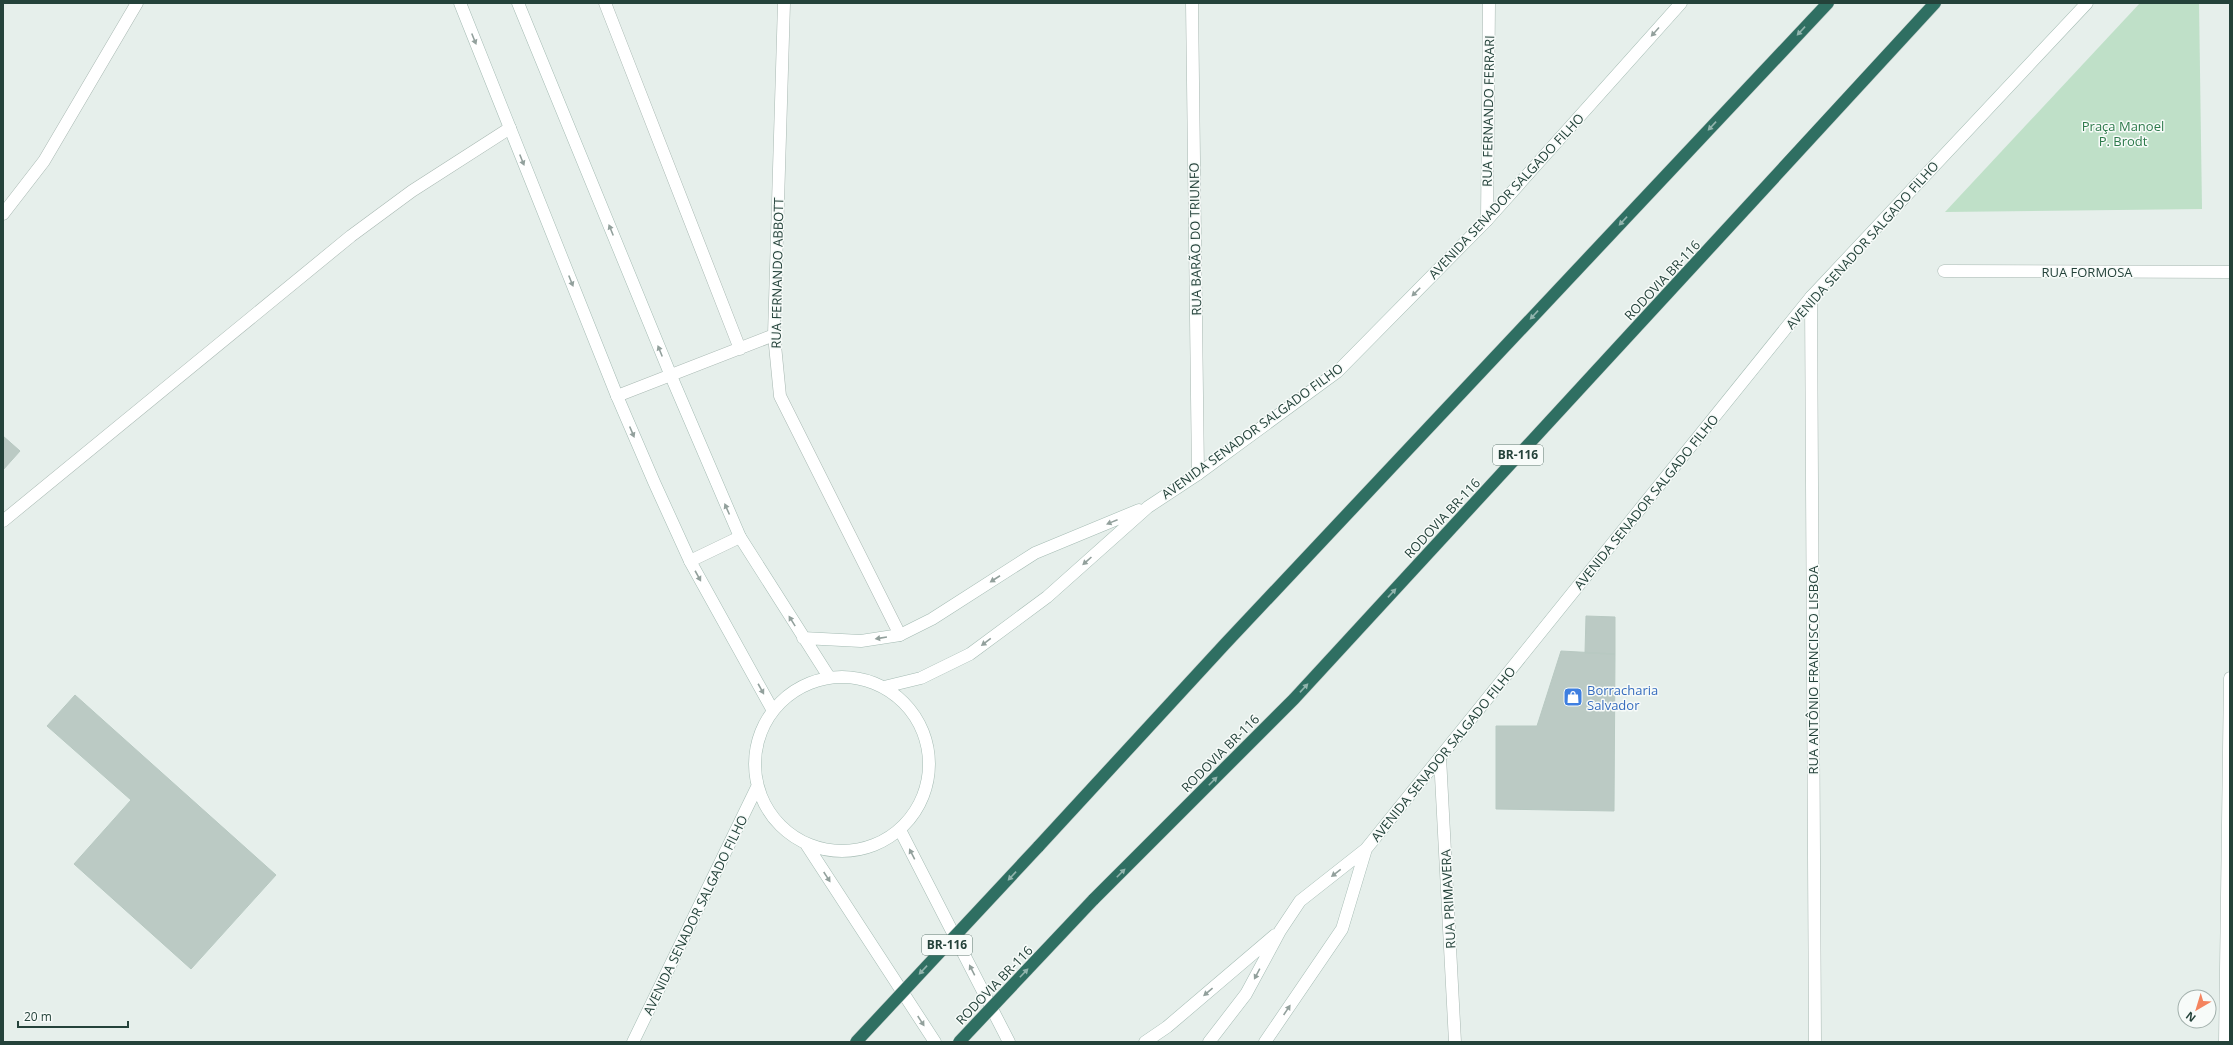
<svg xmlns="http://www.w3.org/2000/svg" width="2233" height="1045" font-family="'Open Sans',sans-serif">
<rect width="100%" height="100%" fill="#e6efeb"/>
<path fill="#bfe0c8" d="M 2140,3 L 2199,3 L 2202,209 L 1945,212 Z"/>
<path fill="#bbcac4" stroke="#b8c9c2" d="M 3,436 L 20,451 L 3,470 Z
M 1586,616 L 1615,617 L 1615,654 L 1585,653 Z
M 1561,651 L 1615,654 L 1614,811 L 1496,809 L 1496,726 L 1537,726 Z
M 75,695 L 276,875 L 191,969 L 74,864 L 131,800 L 47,726 Z"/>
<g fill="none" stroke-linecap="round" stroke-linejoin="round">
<defs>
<path id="service" d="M 690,561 L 740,537"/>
<path id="minor" d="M 605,3 L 740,349
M 784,3 L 774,335 L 780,396 L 900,635
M 1192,3 L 1198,474
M 3,214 L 44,161 L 137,3
M 1487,220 L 1489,3
M 1944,271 L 2230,272
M 1811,297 L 1815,1042
M 617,396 L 774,335
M 3,521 L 351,236 L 412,191 L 510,128
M 1440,757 L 1455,1042
M 2225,1042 L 2230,678"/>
<path id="secondary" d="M 460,3 L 617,396 L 654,482 L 690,561 L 772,709
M 518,3 L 671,376 L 740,537 L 829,677
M 803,638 L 861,641 L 900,635 L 932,619 L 1035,553 L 1139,510
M755 764a87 87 0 1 1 174 0a87 87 0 1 1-174 0Z
M 884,687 L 921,678 L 970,654 L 1047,597 L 1148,507 L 1198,474 L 1337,372 L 1487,220 L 1681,3
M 900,830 L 1009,1042
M 806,844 L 935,1042
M 633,1042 L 757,787
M 1145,1042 L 1167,1027 L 1275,935
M 1209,1042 L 1246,994 L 1280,931 L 1300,901 L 1366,849
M 1265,1042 L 1342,929 L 1366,849 L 1811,297 L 2087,3"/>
<path id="motorway" d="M 1038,847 L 1225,644 L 1828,3
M 1093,900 L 1294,699 L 1935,3"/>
</defs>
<use href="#service" stroke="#a8b8b2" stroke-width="13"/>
<use href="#minor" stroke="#a8b8b2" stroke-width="13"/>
<use href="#secondary" stroke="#a4bbb3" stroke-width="13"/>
<use href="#motorway" stroke="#c2cac8" stroke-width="13"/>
<use href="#service" stroke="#fff" stroke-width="12"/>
<use href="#minor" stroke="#fff" stroke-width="12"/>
<use href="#secondary" stroke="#fff" stroke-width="12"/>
<use href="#motorway" stroke="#2f6f62" stroke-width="12"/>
<defs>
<path id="motorway-bridge" d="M 856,1042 L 1038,847
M 959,1042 L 1093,900"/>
</defs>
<use href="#motorway-bridge" stroke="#c2cac8" stroke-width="13" stroke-linecap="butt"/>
<use href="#motorway-bridge" stroke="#2f6f62" stroke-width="12"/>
</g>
<defs><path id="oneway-solid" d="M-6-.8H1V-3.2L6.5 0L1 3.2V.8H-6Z"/></defs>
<g fill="#93b5ae">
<use href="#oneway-solid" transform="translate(1801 31) rotate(133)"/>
<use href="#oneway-solid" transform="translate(1712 126) rotate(133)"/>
<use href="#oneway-solid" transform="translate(1623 221) rotate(133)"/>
<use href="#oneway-solid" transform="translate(1534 315) rotate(133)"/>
<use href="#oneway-solid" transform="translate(1392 593) rotate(-47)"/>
<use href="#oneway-solid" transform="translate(1304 688) rotate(-47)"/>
<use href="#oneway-solid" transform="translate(1213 781) rotate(-45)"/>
<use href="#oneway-solid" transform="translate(1121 873) rotate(-45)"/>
<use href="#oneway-solid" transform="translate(1012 876) rotate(133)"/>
<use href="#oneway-solid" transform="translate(923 970) rotate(133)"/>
<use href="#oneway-solid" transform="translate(1024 973) rotate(-46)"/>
</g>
<g fill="#92a09c">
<use href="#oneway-solid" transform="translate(1655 32) rotate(132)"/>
<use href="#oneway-solid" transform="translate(474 39) rotate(68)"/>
<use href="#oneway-solid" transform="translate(522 160) rotate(68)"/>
<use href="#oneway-solid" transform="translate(611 230) rotate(-112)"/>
<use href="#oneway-solid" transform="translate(571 281) rotate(68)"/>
<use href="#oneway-solid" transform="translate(1416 292) rotate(135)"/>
<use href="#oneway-solid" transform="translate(660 351) rotate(-112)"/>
<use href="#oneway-solid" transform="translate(632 432) rotate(67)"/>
<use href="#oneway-solid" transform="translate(727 509) rotate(-114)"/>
<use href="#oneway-solid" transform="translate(1112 522) rotate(158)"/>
<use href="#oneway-solid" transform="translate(1087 561) rotate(138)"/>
<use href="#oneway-solid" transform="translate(698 576) rotate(61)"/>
<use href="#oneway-solid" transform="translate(995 579) rotate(147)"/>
<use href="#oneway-solid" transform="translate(792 621) rotate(-122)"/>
<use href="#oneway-solid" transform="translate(881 638) rotate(171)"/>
<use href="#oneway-solid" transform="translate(986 642) rotate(143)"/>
<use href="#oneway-solid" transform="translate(761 689) rotate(61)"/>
<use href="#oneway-solid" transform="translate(912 854) rotate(-117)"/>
<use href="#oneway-solid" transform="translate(1336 873) rotate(142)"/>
<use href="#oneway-solid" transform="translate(827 877) rotate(57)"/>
<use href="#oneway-solid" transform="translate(972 970) rotate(-117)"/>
<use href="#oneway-solid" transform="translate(1257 974) rotate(118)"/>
<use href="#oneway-solid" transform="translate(1208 992) rotate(140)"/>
<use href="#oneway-solid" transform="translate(1287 1010) rotate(-56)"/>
<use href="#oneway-solid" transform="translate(921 1021) rotate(57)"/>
</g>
<defs>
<symbol id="shop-square" viewBox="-11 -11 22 22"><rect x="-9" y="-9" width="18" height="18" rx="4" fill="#3f7fe0" stroke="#f7fbf9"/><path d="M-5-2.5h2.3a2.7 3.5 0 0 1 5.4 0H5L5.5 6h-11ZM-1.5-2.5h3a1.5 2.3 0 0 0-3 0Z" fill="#fff"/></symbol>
</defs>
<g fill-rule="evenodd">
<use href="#shop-square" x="1562" y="686" width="22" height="22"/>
</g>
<g text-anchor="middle" stroke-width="3" stroke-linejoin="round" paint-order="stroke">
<g fill="#f7fbf9" stroke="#637a73" stroke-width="1">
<rect x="1493" y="445" width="50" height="20" rx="3"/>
<rect x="922" y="935" width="50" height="20" rx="3"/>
</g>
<g font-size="12" font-weight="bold" fill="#24423a">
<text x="1518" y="459">BR-116</text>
<text x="947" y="949">BR-116</text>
</g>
<g font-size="13" fill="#24423a" stroke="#f7fbf9">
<text transform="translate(1488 111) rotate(-89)" y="5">RUA FERNANDO FERRARI</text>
<text transform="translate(1506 196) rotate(-47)" y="5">AVENIDA SENADOR SALGADO FILHO</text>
<text transform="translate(1195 239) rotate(-91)" y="5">RUA BARÃO DO TRIUNFO</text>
<text transform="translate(1862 245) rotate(-48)" y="5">AVENIDA SENADOR SALGADO FILHO</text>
<text x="2087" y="277">RUA FORMOSA</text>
<text transform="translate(777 273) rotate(-89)" y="5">RUA FERNANDO ABBOTT</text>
<text transform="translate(1662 280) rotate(-47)" y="5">RODOVIA BR-116</text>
<text transform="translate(1252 431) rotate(-36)" y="5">AVENIDA SENADOR SALGADO FILHO</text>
<text transform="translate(1646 502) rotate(-51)" y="5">AVENIDA SENADOR SALGADO FILHO</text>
<text transform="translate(1442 518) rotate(-47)" y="5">RODOVIA BR-116</text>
<text transform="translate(1813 670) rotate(-90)" y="5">RUA ANTÔNIO FRANCISCO LISBOA</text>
<text transform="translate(1220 753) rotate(-45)" y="5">RODOVIA BR-116</text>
<text transform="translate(1443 754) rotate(-51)" y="5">AVENIDA SENADOR SALGADO FILHO</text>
<text transform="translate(1448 899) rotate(-93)" y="5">RUA PRIMAVERA</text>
<text transform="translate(695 915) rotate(-64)" y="5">AVENIDA SENADOR SALGADO FILHO</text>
<text transform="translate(994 985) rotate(-46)" y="5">RODOVIA BR-116</text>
</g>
<g font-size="13" fill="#2d7a4b" stroke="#f7fbf9">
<text x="2123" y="131">Praça Manoel<tspan x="2123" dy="15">P. Brodt</tspan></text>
</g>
<g font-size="13" fill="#366cbe" stroke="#f7fbf9" text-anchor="start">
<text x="1587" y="695">Borracharia<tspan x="1587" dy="15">Salvador</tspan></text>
</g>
</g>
<rect width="2233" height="1045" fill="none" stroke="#24423a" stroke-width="8"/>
<g transform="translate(2197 1009) rotate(218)"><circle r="19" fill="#f7fbf9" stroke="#a3b1ad"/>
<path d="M0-3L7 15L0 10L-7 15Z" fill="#f4845f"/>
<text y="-6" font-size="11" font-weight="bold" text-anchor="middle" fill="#24423a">N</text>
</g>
<path d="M18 1021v6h110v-6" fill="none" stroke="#24423a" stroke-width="2"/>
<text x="24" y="1021" font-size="12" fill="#24423a" stroke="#f7fbf9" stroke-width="3" paint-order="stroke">20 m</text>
</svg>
